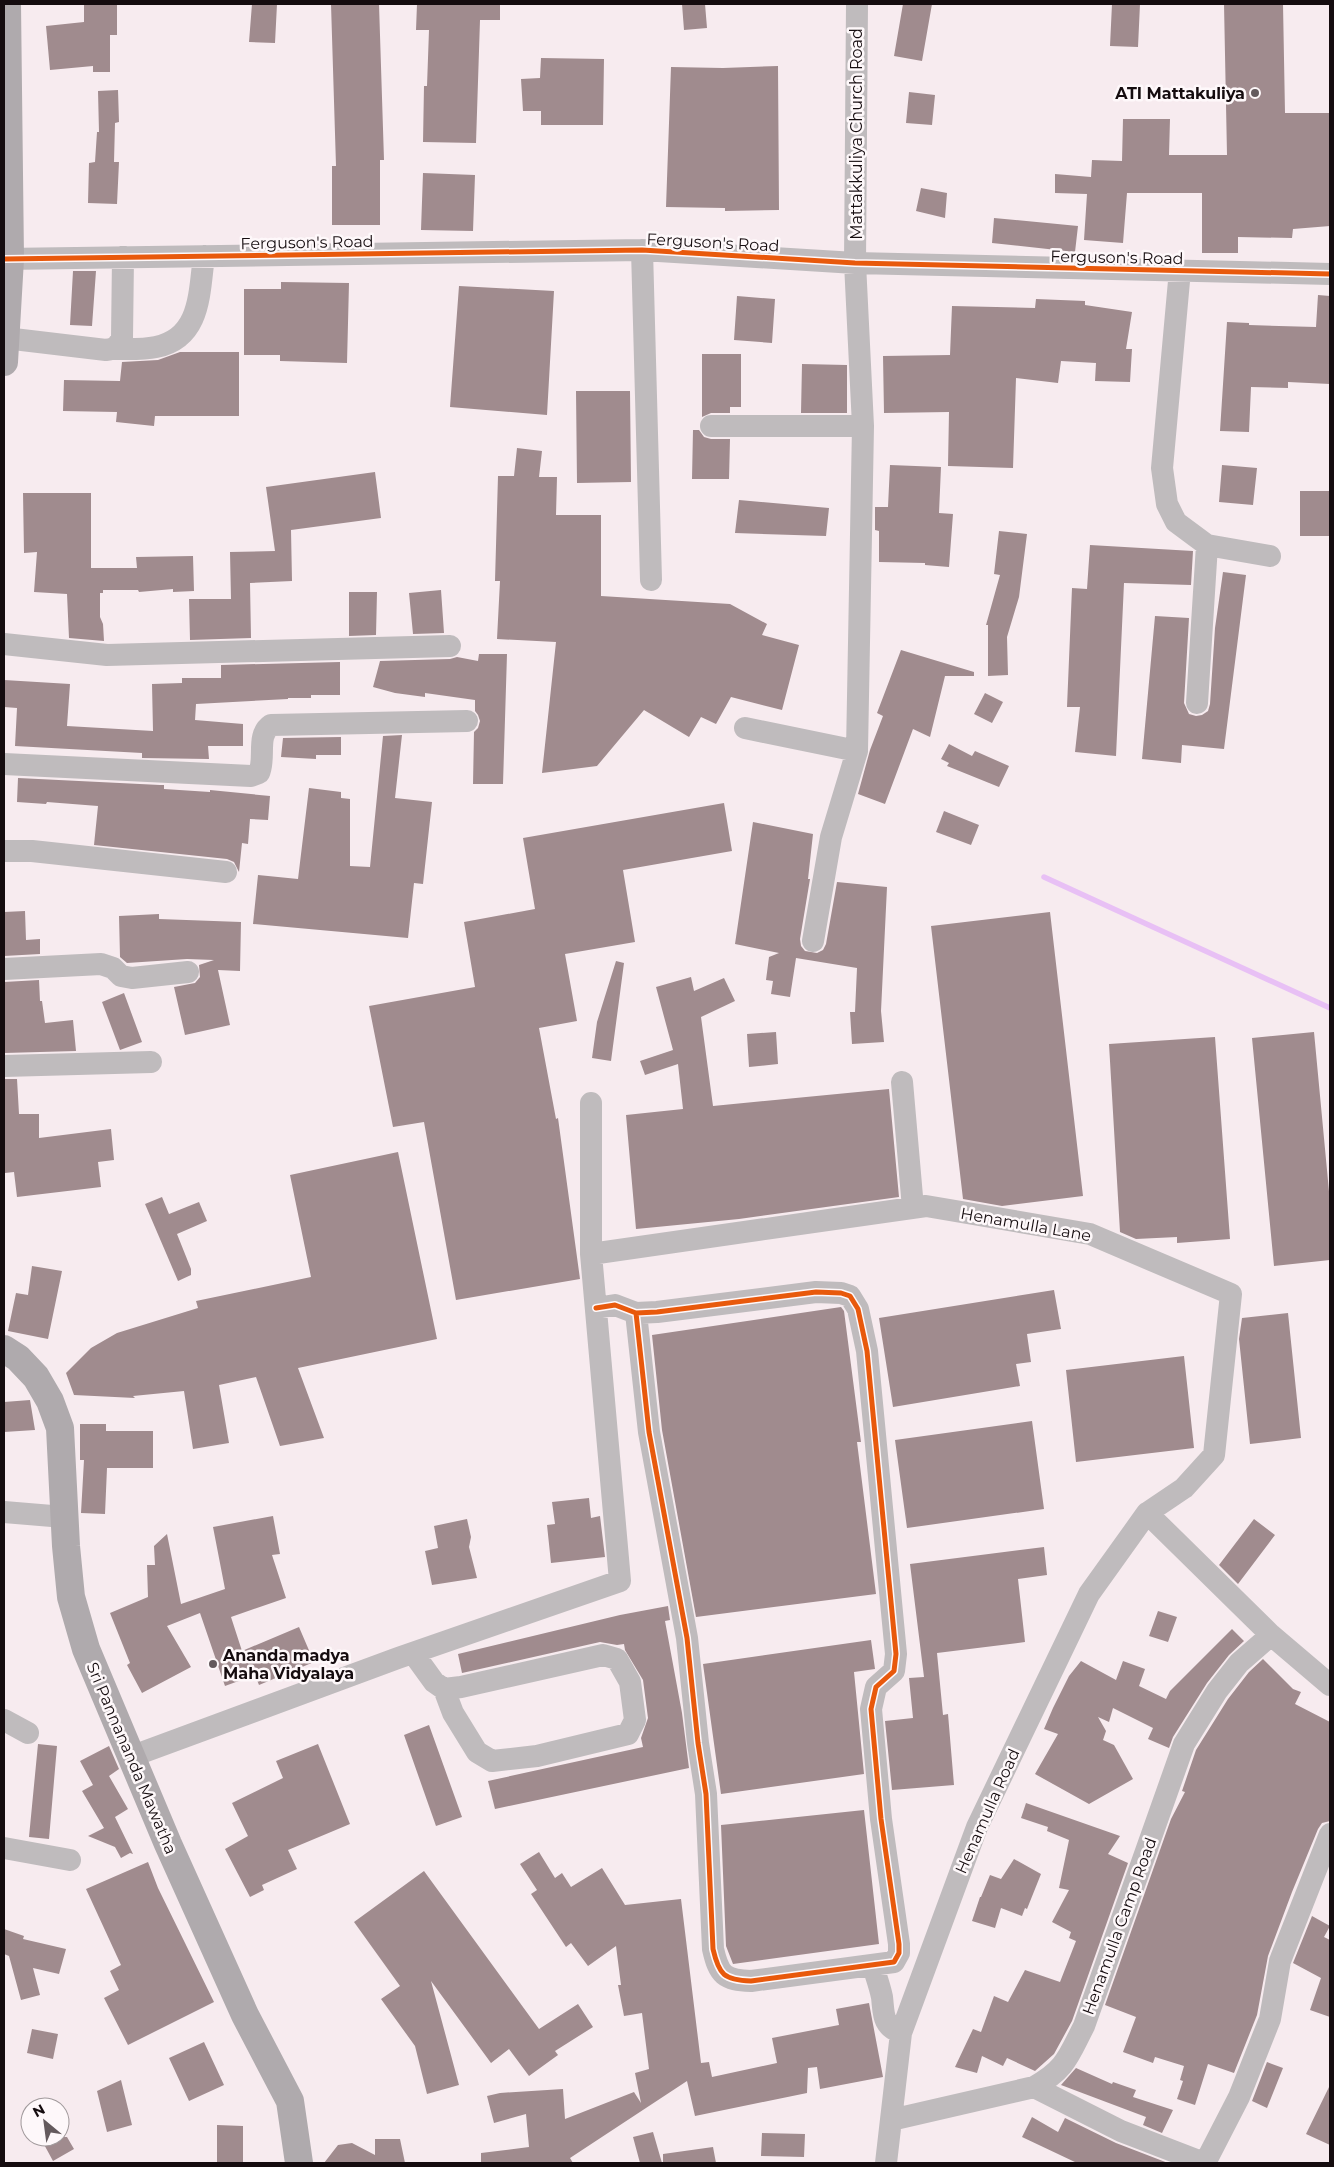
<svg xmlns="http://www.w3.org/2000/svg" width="1334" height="2167" font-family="Montserrat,sans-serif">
<rect width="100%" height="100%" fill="#f7ebef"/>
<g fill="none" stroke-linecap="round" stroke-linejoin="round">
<path stroke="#e8c0f5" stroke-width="5.5" d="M 1044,877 L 1330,1008"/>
</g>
<path fill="#a08b8e" d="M 252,4 L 277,4 L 275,43 L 249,42 Z
M 331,4 L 379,4 L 384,160 L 380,160 L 380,225 L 332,225 L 332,166 L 336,166 Z
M 417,4 L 500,4 L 500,20 L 480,20 L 476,143 L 423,142 L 424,86 L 427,86 L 429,30 L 416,30 Z
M 682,4 L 705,4 L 707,28 L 684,30 Z
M 903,4 L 932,4 L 922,61 L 894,56 Z
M 1112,4 L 1140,4 L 1138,47 L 1110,46 Z
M 1224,4 L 1283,4 L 1285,113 L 1330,113 L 1330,226 L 1293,229 L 1292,238 L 1238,237 L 1238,253 L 1202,253 L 1202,193 L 1127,193 L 1123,243 L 1084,240 L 1087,194 L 1055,193 L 1055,174 L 1091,177 L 1092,160 L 1122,161 L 1123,119 L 1170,119 L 1169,155 L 1227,155 Z
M 84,5 L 117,5 L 117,35 L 110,35 L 110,72 L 93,72 L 93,66 L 50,70 L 46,26 L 84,22 Z
M 541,58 L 604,59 L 603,125 L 541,125 L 541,111 L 523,111 L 521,79 L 540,78 Z
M 778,66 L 779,210 L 725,211 L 725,208 L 666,207 L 671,67 L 723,68 Z
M 118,90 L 119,122 L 115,123 L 114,162 L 119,162 L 117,204 L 88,203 L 89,163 L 95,162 L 97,132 L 99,132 L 98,91 Z
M 909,92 L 935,95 L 932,125 L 906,123 Z
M 423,173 L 475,175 L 473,231 L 421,230 Z
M 921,188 L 947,193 L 945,218 L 916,211 Z
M 994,218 L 1078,226 L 1075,252 L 992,243 Z
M 73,271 L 96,271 L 92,326 L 70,325 Z
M 281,282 L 349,283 L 347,363 L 280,361 L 280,355 L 244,355 L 244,289 L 281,289 Z
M 459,286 L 554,291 L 547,415 L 450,407 Z
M 1318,295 L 1330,296 L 1330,384 L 1288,382 L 1288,388 L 1251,387 L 1249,432 L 1220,431 L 1227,322 L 1249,323 L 1249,325 L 1316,327 Z
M 737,296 L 775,299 L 772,343 L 734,340 Z
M 1036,299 L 1085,301 L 1085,305 L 1132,312 L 1126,349 L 1132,349 L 1130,382 L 1095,381 L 1096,363 L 1061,361 L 1058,383 L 1016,378 L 1013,468 L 948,466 L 949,412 L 884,413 L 883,356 L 950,355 L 952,306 L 1035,308 Z
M 180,352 L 239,352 L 239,416 L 155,416 L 154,426 L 116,422 L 117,412 L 63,411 L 64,380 L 120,381 L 122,362 L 158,360 Z
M 702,354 L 741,354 L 741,407 L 730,407 L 730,413 L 711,413 L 702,417 Z
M 802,364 L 847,365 L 847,413 L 801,413 Z
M 576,391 L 630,391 L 631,482 L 577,483 Z
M 693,430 L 699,430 L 704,437 L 711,439 L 730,439 L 729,479 L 692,479 Z
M 517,448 L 542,451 L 539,477 L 557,477 L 556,515 L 601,515 L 601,596 L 730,604 L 767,624 L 762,635 L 799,645 L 782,710 L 731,697 L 716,724 L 701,717 L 689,737 L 644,710 L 597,766 L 542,773 L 556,642 L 497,639 L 500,581 L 495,581 L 498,476 L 514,476 Z
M 890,465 L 941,467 L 939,513 L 953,514 L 949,567 L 925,565 L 925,563 L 879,562 L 879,531 L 875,530 L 875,507 L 888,507 Z
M 1222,465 L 1257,468 L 1253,505 L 1219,502 Z
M 375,472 L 381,518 L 291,530 L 292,581 L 250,583 L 251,638 L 190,640 L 189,599 L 231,599 L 230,552 L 275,551 L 266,487 Z
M 1300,491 L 1330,491 L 1330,536 L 1300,536 Z
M 23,493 L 91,493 L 91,568 L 137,568 L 136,557 L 193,556 L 194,591 L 173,592 L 173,589 L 139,592 L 138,590 L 103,590 L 103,593 L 100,593 L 100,617 L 103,624 L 104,641 L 69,638 L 67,594 L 34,592 L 37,552 L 24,553 Z
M 739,500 L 829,508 L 826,536 L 735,533 Z
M 999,531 L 1027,534 L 1019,597 L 1007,637 L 1008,675 L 988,676 L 988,625 L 986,625 L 1000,575 L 994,574 Z
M 1090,545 L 1193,551 L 1191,585 L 1124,583 L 1116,756 L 1075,752 L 1080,707 L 1067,707 L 1072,588 L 1087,589 Z
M 1223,572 L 1246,575 L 1224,749 L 1182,745 L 1181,763 L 1142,759 L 1155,616 L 1189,618 L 1184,703 L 1189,714 L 1196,716 L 1202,715 L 1208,711 L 1210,704 L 1215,628 Z
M 441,590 L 444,633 L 413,634 L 409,593 Z
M 349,592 L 377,592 L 376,635 L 349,636 Z
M 901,650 L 974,672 L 974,676 L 945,676 L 930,737 L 913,729 L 885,804 L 858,794 L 870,750 L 883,716 L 877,713 Z
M 479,654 L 507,654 L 503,784 L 473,784 L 474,732 L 478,728 L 480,721 L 478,715 L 475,711 L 475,700 L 425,693 L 425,697 L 395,693 L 373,687 L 380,661 L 450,659 L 457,657 L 478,661 Z
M 340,662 L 340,695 L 311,695 L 311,698 L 288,698 L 288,699 L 196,704 L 195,720 L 243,724 L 243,746 L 208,746 L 209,759 L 142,758 L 142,753 L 15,746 L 17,708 L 4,707 L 4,680 L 70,684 L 67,726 L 153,731 L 152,684 L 182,683 L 182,678 L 221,678 L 221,665 Z
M 985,693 L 1003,702 L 992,723 L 974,714 Z
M 402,735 L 395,798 L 432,802 L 423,884 L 414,883 L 408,938 L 253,924 L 258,875 L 298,879 L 309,788 L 341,792 L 341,798 L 350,799 L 350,866 L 370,867 L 383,736 Z
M 341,737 L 341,755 L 316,755 L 316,759 L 281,757 L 283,738 Z
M 949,744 L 972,756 L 975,751 L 1009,766 L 999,787 L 947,766 L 949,763 L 941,759 Z
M 18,778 L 160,785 L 164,785 L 164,789 L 210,792 L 210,790 L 270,796 L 268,820 L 250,819 L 248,844 L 242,843 L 239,872 L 234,862 L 227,859 L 94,845 L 98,806 L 47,802 L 46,804 L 17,802 Z
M 724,803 L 732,851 L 623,870 L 635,942 L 565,954 L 577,1021 L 539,1028 L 556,1119 L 558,1118 L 580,1279 L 456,1300 L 424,1122 L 393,1127 L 369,1006 L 475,987 L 464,922 L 535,909 L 523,838 Z
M 944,811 L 979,825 L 971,845 L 936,832 Z
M 753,822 L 813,834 L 808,879 L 810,879 L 800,939 L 801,946 L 805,951 L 817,953 L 823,950 L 826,944 L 837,882 L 887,887 L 881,1011 L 884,1042 L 852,1044 L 850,1012 L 855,1012 L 857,968 L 796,958 L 790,997 L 771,994 L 773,981 L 766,980 L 769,957 L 779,953 L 735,944 Z
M 25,911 L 26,940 L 40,939 L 40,954 L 4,956 L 4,912 Z
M 1050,912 L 1083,1196 L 1002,1206 L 963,1199 L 931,926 Z
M 159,914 L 159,919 L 241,922 L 240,971 L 218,970 L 230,1025 L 185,1035 L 174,987 L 195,983 L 200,977 L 199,965 L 214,960 L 187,959 L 127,963 L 120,957 L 119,916 Z
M 616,961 L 624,963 L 611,1061 L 592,1058 L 597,1022 Z
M 691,977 L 694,991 L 724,978 L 735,1001 L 701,1017 L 713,1106 L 889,1089 L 899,1197 L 739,1219 L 636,1229 L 626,1115 L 683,1109 L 678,1064 L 645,1075 L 640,1061 L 673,1050 L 656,987 Z
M 39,980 L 40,1001 L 42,1001 L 45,1023 L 73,1020 L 76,1051 L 4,1053 L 4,982 Z
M 124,993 L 142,1042 L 120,1050 L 102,1002 Z
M 776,1032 L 778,1064 L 749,1067 L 747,1034 Z
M 1314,1032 L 1330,1202 L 1330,1260 L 1274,1266 L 1252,1038 Z
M 1215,1037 L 1230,1239 L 1177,1243 L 1177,1237 L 1136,1239 L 1120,1232 L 1109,1044 Z
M 4,1079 L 17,1079 L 19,1114 L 39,1114 L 39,1138 L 111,1129 L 114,1160 L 98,1162 L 101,1187 L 17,1197 L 14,1172 L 5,1173 L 4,1161 Z
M 398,1152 L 437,1339 L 298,1368 L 324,1438 L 280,1446 L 256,1377 L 219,1385 L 229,1443 L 193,1449 L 184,1391 L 133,1396 L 135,1398 L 74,1395 L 66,1373 L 91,1348 L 117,1333 L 198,1308 L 196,1301 L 311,1277 L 290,1175 Z
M 162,1197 L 169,1214 L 199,1202 L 207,1221 L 177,1234 L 191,1269 L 191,1275 L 178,1281 L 145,1204 Z
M 32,1266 L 62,1271 L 48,1339 L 8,1331 L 16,1293 L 28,1295 Z
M 1054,1290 L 1061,1329 L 1027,1334 L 1031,1362 L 1016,1364 L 1020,1386 L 893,1407 L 879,1318 Z
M 841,1307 L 844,1311 L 861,1442 L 857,1442 L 876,1594 L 696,1617 L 662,1430 L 652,1335 Z
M 1288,1313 L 1301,1438 L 1250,1444 L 1239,1339 L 1242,1318 Z
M 1184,1356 L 1194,1448 L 1076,1462 L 1066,1370 Z
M 30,1400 L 35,1430 L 4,1432 L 4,1402 Z
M 1032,1421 L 1044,1509 L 907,1528 L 895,1440 Z
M 80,1424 L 106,1424 L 106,1431 L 153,1431 L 153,1468 L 107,1468 L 105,1514 L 81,1513 L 84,1460 L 80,1460 Z
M 589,1498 L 591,1518 L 600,1516 L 605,1557 L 551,1563 L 547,1525 L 555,1524 L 552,1502 Z
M 273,1516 L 280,1554 L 272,1555 L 286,1598 L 231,1617 L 242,1651 L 299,1627 L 314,1662 L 259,1685 L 255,1675 L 225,1686 L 200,1613 L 167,1626 L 191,1667 L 142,1693 L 127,1665 L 130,1663 L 110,1613 L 148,1597 L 147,1565 L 155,1565 L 154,1546 L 167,1534 L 181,1604 L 225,1589 L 213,1527 Z
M 467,1519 L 471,1537 L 469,1547 L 477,1578 L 432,1585 L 425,1551 L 438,1548 L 434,1526 Z
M 1254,1519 L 1275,1535 L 1238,1584 L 1219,1565 Z
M 1044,1547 L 1047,1575 L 1018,1579 L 1025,1642 L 937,1653 L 943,1715 L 948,1714 L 954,1785 L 892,1790 L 885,1721 L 913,1718 L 909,1678 L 924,1677 L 910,1564 Z
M 668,1606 L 670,1620 L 665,1621 L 682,1713 L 689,1768 L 495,1809 L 488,1781 L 643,1747 L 641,1738 L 648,1718 L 643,1680 L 625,1650 L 624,1644 L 617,1645 L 600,1642 L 462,1673 L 458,1654 L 620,1615 Z
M 1158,1611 L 1177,1617 L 1168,1642 L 1149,1636 Z
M 1232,1629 L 1244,1641 L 1229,1655 L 1207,1683 L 1173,1737 L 1169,1748 L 1148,1739 L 1153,1728 L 1113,1708 L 1109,1722 L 1098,1717 L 1106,1731 L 1103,1740 L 1114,1745 L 1133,1779 L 1089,1804 L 1035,1774 L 1058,1734 L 1044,1729 L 1053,1708 L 1069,1676 L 1081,1661 L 1116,1680 L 1123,1661 L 1145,1669 L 1139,1686 L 1166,1699 L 1170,1691 Z
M 871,1640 L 875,1669 L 854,1672 L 864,1774 L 721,1794 L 703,1664 Z
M 1263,1659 L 1293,1689 L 1301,1692 L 1295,1704 L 1330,1722 L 1330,1821 L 1322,1823 L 1318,1829 L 1292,1892 L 1268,1956 L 1257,2015 L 1234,2073 L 1208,2064 L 1195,2105 L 1177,2099 L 1183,2081 L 1180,2080 L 1184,2066 L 1155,2057 L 1153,2063 L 1123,2052 L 1136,2017 L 1105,2005 L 1171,1819 L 1185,1792 L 1182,1791 L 1196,1750 L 1228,1699 L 1249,1672 Z
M 429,1725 L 462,1817 L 436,1826 L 404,1735 Z
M 38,1744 L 57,1746 L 49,1839 L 29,1837 Z
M 318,1744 L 350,1824 L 288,1850 L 297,1869 L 262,1885 L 264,1890 L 250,1897 L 225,1849 L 248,1836 L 232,1803 L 283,1778 L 276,1761 Z
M 109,1746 L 119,1769 L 109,1776 L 128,1809 L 115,1817 L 133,1854 L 130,1853 L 121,1858 L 115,1847 L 88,1836 L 104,1828 L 82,1791 L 93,1785 L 80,1761 Z
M 1026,1803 L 1120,1836 L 1108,1854 L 1128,1863 L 1072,2021 L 1054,2054 L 1035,2071 L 1007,2058 L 1003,2066 L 982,2056 L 977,2073 L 955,2067 L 973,2029 L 981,2032 L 994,1996 L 1008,2002 L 1025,1970 L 1060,1982 L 1076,1941 L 1069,1938 L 1071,1932 L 1052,1922 L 1069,1890 L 1059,1888 L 1069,1840 L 1047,1831 L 1048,1827 L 1021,1818 Z
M 864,1810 L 879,1944 L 733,1964 L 726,1946 L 721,1825 Z
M 539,1852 L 555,1878 L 562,1873 L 571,1887 L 602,1868 L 625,1905 L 681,1899 L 701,2063 L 709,2062 L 712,2077 L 777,2063 L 772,2038 L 839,2025 L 836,2009 L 869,2003 L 883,2077 L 820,2089 L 817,2067 L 808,2068 L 807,2093 L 695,2116 L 687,2081 L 570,2158 L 573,2163 L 481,2163 L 481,2153 L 529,2147 L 526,2114 L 494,2123 L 487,2096 L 500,2093 L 563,2089 L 565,2119 L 634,2092 L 641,2103 L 635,2073 L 649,2069 L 642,2013 L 624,2016 L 618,1985 L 621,1985 L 616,1946 L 588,1966 L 571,1943 L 566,1947 L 531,1894 L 537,1890 L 520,1864 Z
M 1014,1859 L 1041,1874 L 1027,1909 L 1025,1908 L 1022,1916 L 1001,1908 L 995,1928 L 972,1921 L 980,1897 L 981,1897 L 990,1875 L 1001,1879 Z
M 148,1862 L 158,1888 L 214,2002 L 128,2045 L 104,1998 L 119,1990 L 110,1971 L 121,1965 L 86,1889 Z
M 424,1871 L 539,2029 L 578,2004 L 593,2027 L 555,2051 L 558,2055 L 529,2076 L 509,2049 L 491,2063 L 431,1981 L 459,2085 L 427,2094 L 415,2046 L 381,1999 L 400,1986 L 354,1922 Z
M 1312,1916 L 1330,1926 L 1324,1937 L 1330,1940 L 1330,2017 L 1310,2010 L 1321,1978 L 1293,1963 Z
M 4,1929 L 24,1936 L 23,1939 L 66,1949 L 59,1974 L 33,1968 L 40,1995 L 21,2000 L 9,1956 L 4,1954 Z
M 32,2029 L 58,2034 L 53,2059 L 27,2053 Z
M 204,2042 L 224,2085 L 189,2101 L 169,2058 Z
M 1267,2062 L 1283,2068 L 1267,2108 L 1252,2101 Z
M 1076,2068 L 1112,2084 L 1113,2082 L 1136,2090 L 1133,2097 L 1173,2110 L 1162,2133 L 1143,2125 L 1146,2117 L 1061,2085 Z
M 121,2080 L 132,2125 L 107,2132 L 97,2091 Z
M 1330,2085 L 1330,2145 L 1306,2134 Z
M 1032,2117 L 1058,2132 L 1065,2118 L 1116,2143 L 1168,2163 L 1077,2163 L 1022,2137 Z
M 217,2125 L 243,2126 L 243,2163 L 217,2163 Z
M 653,2132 L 662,2163 L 640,2163 L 633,2137 Z
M 762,2133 L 805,2134 L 804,2157 L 761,2156 Z
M 40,2137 L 67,2137 L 74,2149 L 53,2161 Z
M 375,2139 L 400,2139 L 405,2163 L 324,2163 L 338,2145 L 352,2143 L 375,2155 Z
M 713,2147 L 716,2163 L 663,2163 L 663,2154 Z"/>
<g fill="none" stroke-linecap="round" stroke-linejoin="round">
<path stroke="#bfbbbd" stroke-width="22" d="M 642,250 L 651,580
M 4,259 L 642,250 L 855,263 L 1330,274
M 1180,270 L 1162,468 L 1167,504 L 1176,522 L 1207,545 L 1270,556
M 5,338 L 106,350 C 115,349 118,346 122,338 L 123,257
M 113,349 C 127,349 142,350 156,347 C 201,338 199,293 204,256
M 711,426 L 863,426
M 4,644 L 107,655 L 450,646
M 1197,703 L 1207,545
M 745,728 L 857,751
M 4,764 L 251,776 L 259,773 C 266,758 256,735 271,725 L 467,721
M 4,851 L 32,851 L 226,872
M 813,941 L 831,837 L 857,751 L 863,426 L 855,263 L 857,4
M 4,969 L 101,964 L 113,968 L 121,976 L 132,978 L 188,972
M 4,1066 L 151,1062
M 902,1082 L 913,1208
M 591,1254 L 926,1206 L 1090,1234 L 1231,1294 L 1214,1455 L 1184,1488 L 1147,1513 L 1089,1594 L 977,1827 L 901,2033 L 886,2163
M 596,1308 L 615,1305 L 636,1313 L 657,1312 L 816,1292 L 841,1293 L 850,1296 L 858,1309 L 867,1351 L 896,1654 L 894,1671 L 876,1687 L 871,1709 L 881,1819 L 899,1944 L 899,1953 L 894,1962 L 751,1981 C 724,1980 719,1975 713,1949 L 706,1794 L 698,1743 L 687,1638 L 649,1432 L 636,1313
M 4,1512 L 64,1517
M 1147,1513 L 1271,1635 L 1330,1685
M 413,1653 L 434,1682 L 444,1689 L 453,1713 L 477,1752 L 492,1761 L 537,1756 L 628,1734 L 635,1720 L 630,1682 L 617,1659 L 603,1655 L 461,1687 L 444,1689
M 4,1720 L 28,1733
M 130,1757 L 398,1658 L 620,1581 L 591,1254 L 591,1103
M 4,1848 L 70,1860
M 873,1966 C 876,1976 880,1987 882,1997 C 884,2014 882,2026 901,2033
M 1034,2087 L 1121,2131 L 1204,2163
M 891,2120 L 1034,2087 C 1066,2069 1068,2057 1084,2026 L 1184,1744 L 1217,1691 L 1239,1663 L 1271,1635
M 1205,2163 L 1239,2097 L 1270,2019 L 1280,1961 L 1330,1834"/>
<path stroke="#afaaad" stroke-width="28" d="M 4,362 L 10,259 L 7,4
M 4,1349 L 18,1358 L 36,1377 L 50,1401 L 60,1428 L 66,1546 L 71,1597 L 86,1649 L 168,1844 L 245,2015 L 290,2101 L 299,2163"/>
<defs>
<path id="cycleway" d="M 4,259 L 642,250 L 855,263 L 1330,274
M 596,1308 L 615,1305 L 636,1313 L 657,1312 L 816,1292 L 841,1293 L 850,1296 L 858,1309 L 867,1351 L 896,1654 L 894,1671 L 876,1687 L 871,1709 L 881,1819 L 899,1944 L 899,1953 L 894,1962 L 751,1981 C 724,1980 719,1975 713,1949 L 706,1794 L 698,1743 L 687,1638 L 649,1432 L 636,1313"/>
</defs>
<use href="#cycleway" stroke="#fef8fa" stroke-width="8"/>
<use href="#cycleway" stroke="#e8590c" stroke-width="5"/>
</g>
<g fill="#645a5d" stroke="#fef8fa" stroke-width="2">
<circle cx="1255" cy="93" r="5"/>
<circle cx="213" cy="1664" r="5"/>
</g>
<g text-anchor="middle" stroke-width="5" stroke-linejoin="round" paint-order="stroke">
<g font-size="16" font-weight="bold" fill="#150c0f" stroke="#fef8fa" text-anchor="end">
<text x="1245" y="99">ATI Mattakuliya</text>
<text x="223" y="1661" text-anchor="start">Ananda madya<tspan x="223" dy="18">Maha Vidyalaya</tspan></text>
</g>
<g font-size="16" fill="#150c0f" stroke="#fef8fa">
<text transform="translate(856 134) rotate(-90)" y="6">Mattakkuliya Church Road</text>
<text transform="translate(307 242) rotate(-1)" y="6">Ferguson's Road</text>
<text transform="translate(713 242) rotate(3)" y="6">Ferguson's Road</text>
<text transform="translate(1117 257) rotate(1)" y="6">Ferguson's Road</text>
<text transform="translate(1026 1224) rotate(10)" y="6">Henamulla Lane</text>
<text transform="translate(132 1758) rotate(67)" y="6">Sri Pannananda Mawatha</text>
<text transform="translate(987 1811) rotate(-66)" y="6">Henamulla Road</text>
<text transform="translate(1119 1926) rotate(-70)" y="6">Henamulla Camp Road</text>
</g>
</g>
<rect width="1334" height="2167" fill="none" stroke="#150c0f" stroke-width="10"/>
<g transform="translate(45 2122) rotate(331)"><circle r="24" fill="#fef8fa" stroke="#a19a9c"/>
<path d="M0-4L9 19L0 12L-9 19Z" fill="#645a5d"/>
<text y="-8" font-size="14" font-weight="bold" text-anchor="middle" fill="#150c0f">N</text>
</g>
</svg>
